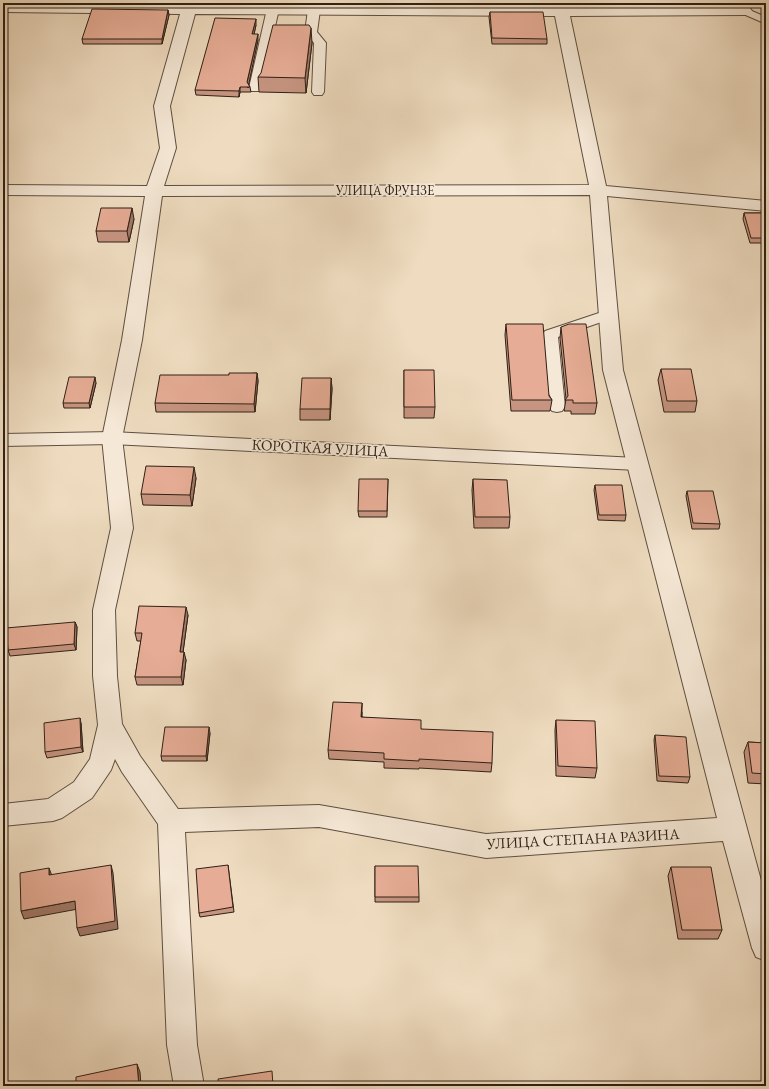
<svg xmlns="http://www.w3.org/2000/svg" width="769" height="1089" font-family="'EB Garamond',serif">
<rect width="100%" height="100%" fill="#efdcc0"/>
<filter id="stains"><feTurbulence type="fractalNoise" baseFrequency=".005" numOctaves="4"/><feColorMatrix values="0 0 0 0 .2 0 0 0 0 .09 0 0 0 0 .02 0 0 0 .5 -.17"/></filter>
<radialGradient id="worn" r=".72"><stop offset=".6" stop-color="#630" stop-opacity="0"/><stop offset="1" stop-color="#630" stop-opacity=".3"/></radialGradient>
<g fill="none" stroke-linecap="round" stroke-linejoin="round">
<defs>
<path id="service" d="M 484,3 L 498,3 L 480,14 L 472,14 L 470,12 Z
M 273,6 L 279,9 L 261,88 L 259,91 L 251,91 L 249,88 L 267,9 Z
M 314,7 L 320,10 L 317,32 L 326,43 L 324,92 L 322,95 L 314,95 L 312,92 L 314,43 L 305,32 L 308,10 Z
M 745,8 L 766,17 L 766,24 L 741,13 L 739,11 L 741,9 Z
M 608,310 L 613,312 L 615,315 L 613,318 L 558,337 L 565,407 L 562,411 L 557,412 L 552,411 L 549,407 L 543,334 L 545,331 Z
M 112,432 L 637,458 L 643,460 L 645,464 L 643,468 L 637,470 L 112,444 L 3,446 L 3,434 Z"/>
<path id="minor" d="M 181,3 L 195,3 L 196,5 L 554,7 L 553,3 L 567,3 L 568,7 L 745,7 L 750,8 L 752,11 L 750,14 L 745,15 L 570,16 L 606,186 L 766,201 L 766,211 L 607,196 L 623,370 L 766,899 L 766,961 L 756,957 L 752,948 L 723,841 L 486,858 L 319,827 L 185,832 L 197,1045 L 204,1086 L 174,1086 L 167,1045 L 158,824 L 122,772 L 115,759 L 111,770 L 92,798 L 62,818 L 53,821 L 3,826 L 3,804 L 48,799 L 74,782 L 90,759 L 98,725 L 93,676 L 93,610 L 111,528 L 102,438 L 122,340 L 145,196 L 3,195 L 3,185 L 147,186 L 160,148 L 154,106 L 180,14 L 3,12 L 3,4 L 181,5 ZM 195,14 L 555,16 L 589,185 L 164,186 L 176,148 L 170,106 ZM 590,195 L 603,370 L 717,818 L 486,834 L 319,805 L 178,809 L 140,756 L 122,724 L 117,676 L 115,610 L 133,528 L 122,438 L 142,340 L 162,196 Z"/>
</defs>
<use href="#service" stroke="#5f4f40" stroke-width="2"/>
<use href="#minor" stroke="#5f4f40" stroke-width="2"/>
<use href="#service" fill="#f5e8d6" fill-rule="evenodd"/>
<use href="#minor" fill="#f5e8d6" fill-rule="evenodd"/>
</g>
<path fill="#c69480" stroke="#2f2015" d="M 497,3 L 541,3 L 540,5 L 497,5 Z
M 168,10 L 169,15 L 162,44 L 83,44 L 82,39 Z
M 490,12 L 547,39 L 547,44 L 492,44 L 489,17 Z
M 256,25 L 254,34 L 258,40 L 248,84 L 250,87 L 251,92 L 240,92 L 239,97 L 196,95 L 195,90 Z
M 312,43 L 306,93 L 259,92 L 258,77 Z
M 744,213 L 766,213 L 766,243 L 750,243 L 743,219 Z
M 134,219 L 129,242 L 98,242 L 96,231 Z
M 506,324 L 552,400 L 550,411 L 511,411 L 505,335 Z
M 561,327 L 597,403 L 595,414 L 571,414 L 571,411 L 564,411 L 566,399 L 560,338 Z
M 661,369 L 697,401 L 695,412 L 664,412 L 658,380 Z
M 404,370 L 435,407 L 434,418 L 404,418 Z
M 257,373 L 258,381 L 255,412 L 156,412 L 155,403 L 229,375 Z
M 331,378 L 332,389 L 330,420 L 300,420 L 300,409 Z
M 96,383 L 90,408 L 64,408 L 63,403 Z
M 196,478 L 192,506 L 143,505 L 141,494 Z
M 388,479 L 387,517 L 359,517 L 358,511 Z
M 473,479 L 510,517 L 509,528 L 474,528 L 472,490 Z
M 595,485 L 626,515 L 625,521 L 598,520 L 594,490 Z
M 687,491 L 720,524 L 719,529 L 692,529 L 686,496 Z
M 188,615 L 183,652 L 186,660 L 183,685 L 137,685 L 135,677 L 141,641 L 137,641 L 135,633 Z
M 75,622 L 77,627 L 76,650 L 10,656 L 8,650 Z
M 362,712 L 362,717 L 421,729 L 492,763 L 491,772 L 419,768 L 419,769 L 384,768 L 384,762 L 329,759 L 328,750 Z
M 556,720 L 597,768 L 595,778 L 556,776 L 555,730 Z
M 81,723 L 83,752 L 47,758 L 45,752 Z
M 210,733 L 207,761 L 162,761 L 161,756 Z
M 655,735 L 690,777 L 688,783 L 657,781 L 654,740 Z
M 748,742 L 766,743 L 766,784 L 748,783 L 744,752 Z
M 228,865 L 234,912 L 200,917 L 199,913 Z
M 375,866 L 419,897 L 419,902 L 375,902 Z
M 671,867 L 722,930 L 718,939 L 678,939 L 668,876 Z"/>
<path fill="#a17868" stroke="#2f2015" d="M 168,10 L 169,15 L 162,44 L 162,39 Z
M 256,19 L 256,25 L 253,39 L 252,34 Z
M 311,28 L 312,43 L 306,93 L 305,78 Z
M 258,34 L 258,40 L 248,88 L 247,82 Z
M 240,87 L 240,92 L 239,97 L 239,91 Z
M 132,208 L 134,219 L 129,242 L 127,231 Z
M 257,373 L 258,381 L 255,412 L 254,404 Z
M 95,377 L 96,383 L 90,408 L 89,403 Z
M 331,378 L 332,389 L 330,420 L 330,409 Z
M 194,467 L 196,478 L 192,506 L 190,495 Z
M 186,607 L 188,615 L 182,660 L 180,652 Z
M 75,622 L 77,627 L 76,650 L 74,644 Z
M 184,652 L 186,660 L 183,685 L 181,677 Z
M 362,703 L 362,712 L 361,726 L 361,717 Z
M 80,718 L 81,723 L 83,752 L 81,747 Z
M 209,727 L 210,733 L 207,761 L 206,756 Z
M 111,865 L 113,873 L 118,929 L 80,936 L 77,928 Z
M 49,868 L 52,876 L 49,875 Z
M 75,901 L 78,909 L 24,919 L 21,911 Z
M 137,1064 L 140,1072 L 141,1086 L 139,1086 Z"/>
<path fill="#e6ac95" stroke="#2f2015" d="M 92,9 L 168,10 L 162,39 L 82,39 Z
M 490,12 L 543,12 L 547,39 L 492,38 Z
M 215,18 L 256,19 L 252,34 L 258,34 L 247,82 L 250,87 L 240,87 L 239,91 L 195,90 Z
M 273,25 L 309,25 L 311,28 L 305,78 L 258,77 L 261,73 Z
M 101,208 L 132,208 L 127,231 L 96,231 Z
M 744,213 L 766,213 L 766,238 L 751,238 Z
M 506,324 L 543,324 L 549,396 L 552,400 L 512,400 Z
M 569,324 L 586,324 L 597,403 L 573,403 L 573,400 L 565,400 L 568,396 L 561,327 Z
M 661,369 L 691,369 L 697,401 L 667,401 Z
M 404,370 L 434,370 L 435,407 L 404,407 Z
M 229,373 L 257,373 L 254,404 L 155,403 L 160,375 L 229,375 Z
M 69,377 L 95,377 L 89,403 L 63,403 Z
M 302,378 L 331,378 L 330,409 L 300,409 Z
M 146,466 L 194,467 L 190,495 L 141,494 Z
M 359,479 L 388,479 L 387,511 L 358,511 Z
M 473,479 L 507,480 L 510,517 L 475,517 Z
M 595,485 L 622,485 L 626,515 L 599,515 Z
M 687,491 L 713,491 L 720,524 L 693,523 Z
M 139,606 L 186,607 L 180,652 L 184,652 L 181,677 L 135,677 L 142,633 L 135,633 Z
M 75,622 L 74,644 L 8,650 L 6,628 Z
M 333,702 L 362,703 L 361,717 L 421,720 L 421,729 L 493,732 L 492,763 L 419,759 L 419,761 L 384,759 L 384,753 L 328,750 Z
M 80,718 L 81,747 L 45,752 L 44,723 Z
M 556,720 L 595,721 L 597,768 L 558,766 Z
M 165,727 L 209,727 L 206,756 L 161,756 Z
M 655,735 L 686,737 L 690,777 L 659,776 Z
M 748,742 L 766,743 L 766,774 L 752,773 Z
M 111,865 L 115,921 L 77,928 L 75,901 L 21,911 L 20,873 L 49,868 L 49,875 Z
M 228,865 L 233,907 L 199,913 L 196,869 Z
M 375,866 L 418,866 L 419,897 L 375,897 Z
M 671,867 L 711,867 L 722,930 L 682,930 Z
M 137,1064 L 139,1086 L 76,1086 L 76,1077 Z
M 272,1071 L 273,1086 L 219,1086 L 218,1079 Z"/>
<g text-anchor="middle" stroke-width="3.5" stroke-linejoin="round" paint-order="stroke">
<g font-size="13" fill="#2f2015" stroke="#f5e8d6">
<text x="385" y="195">УЛИЦА ФРУНЗЕ</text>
</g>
<g font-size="15" fill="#2f2015" stroke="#f5e8d6">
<text transform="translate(320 448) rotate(3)" y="5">КОРОТКАЯ УЛИЦА</text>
<text transform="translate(583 839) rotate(-3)" y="5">УЛИЦА СТЕПАНА РАЗИНА</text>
</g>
</g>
<rect width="769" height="1089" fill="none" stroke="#efdcc0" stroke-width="16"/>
<rect x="4" y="4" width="761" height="1081" fill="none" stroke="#2f2015" stroke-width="2"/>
<rect x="8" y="8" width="753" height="1073" fill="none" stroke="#2f2015"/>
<rect width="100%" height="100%" filter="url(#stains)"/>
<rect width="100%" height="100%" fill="url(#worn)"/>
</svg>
